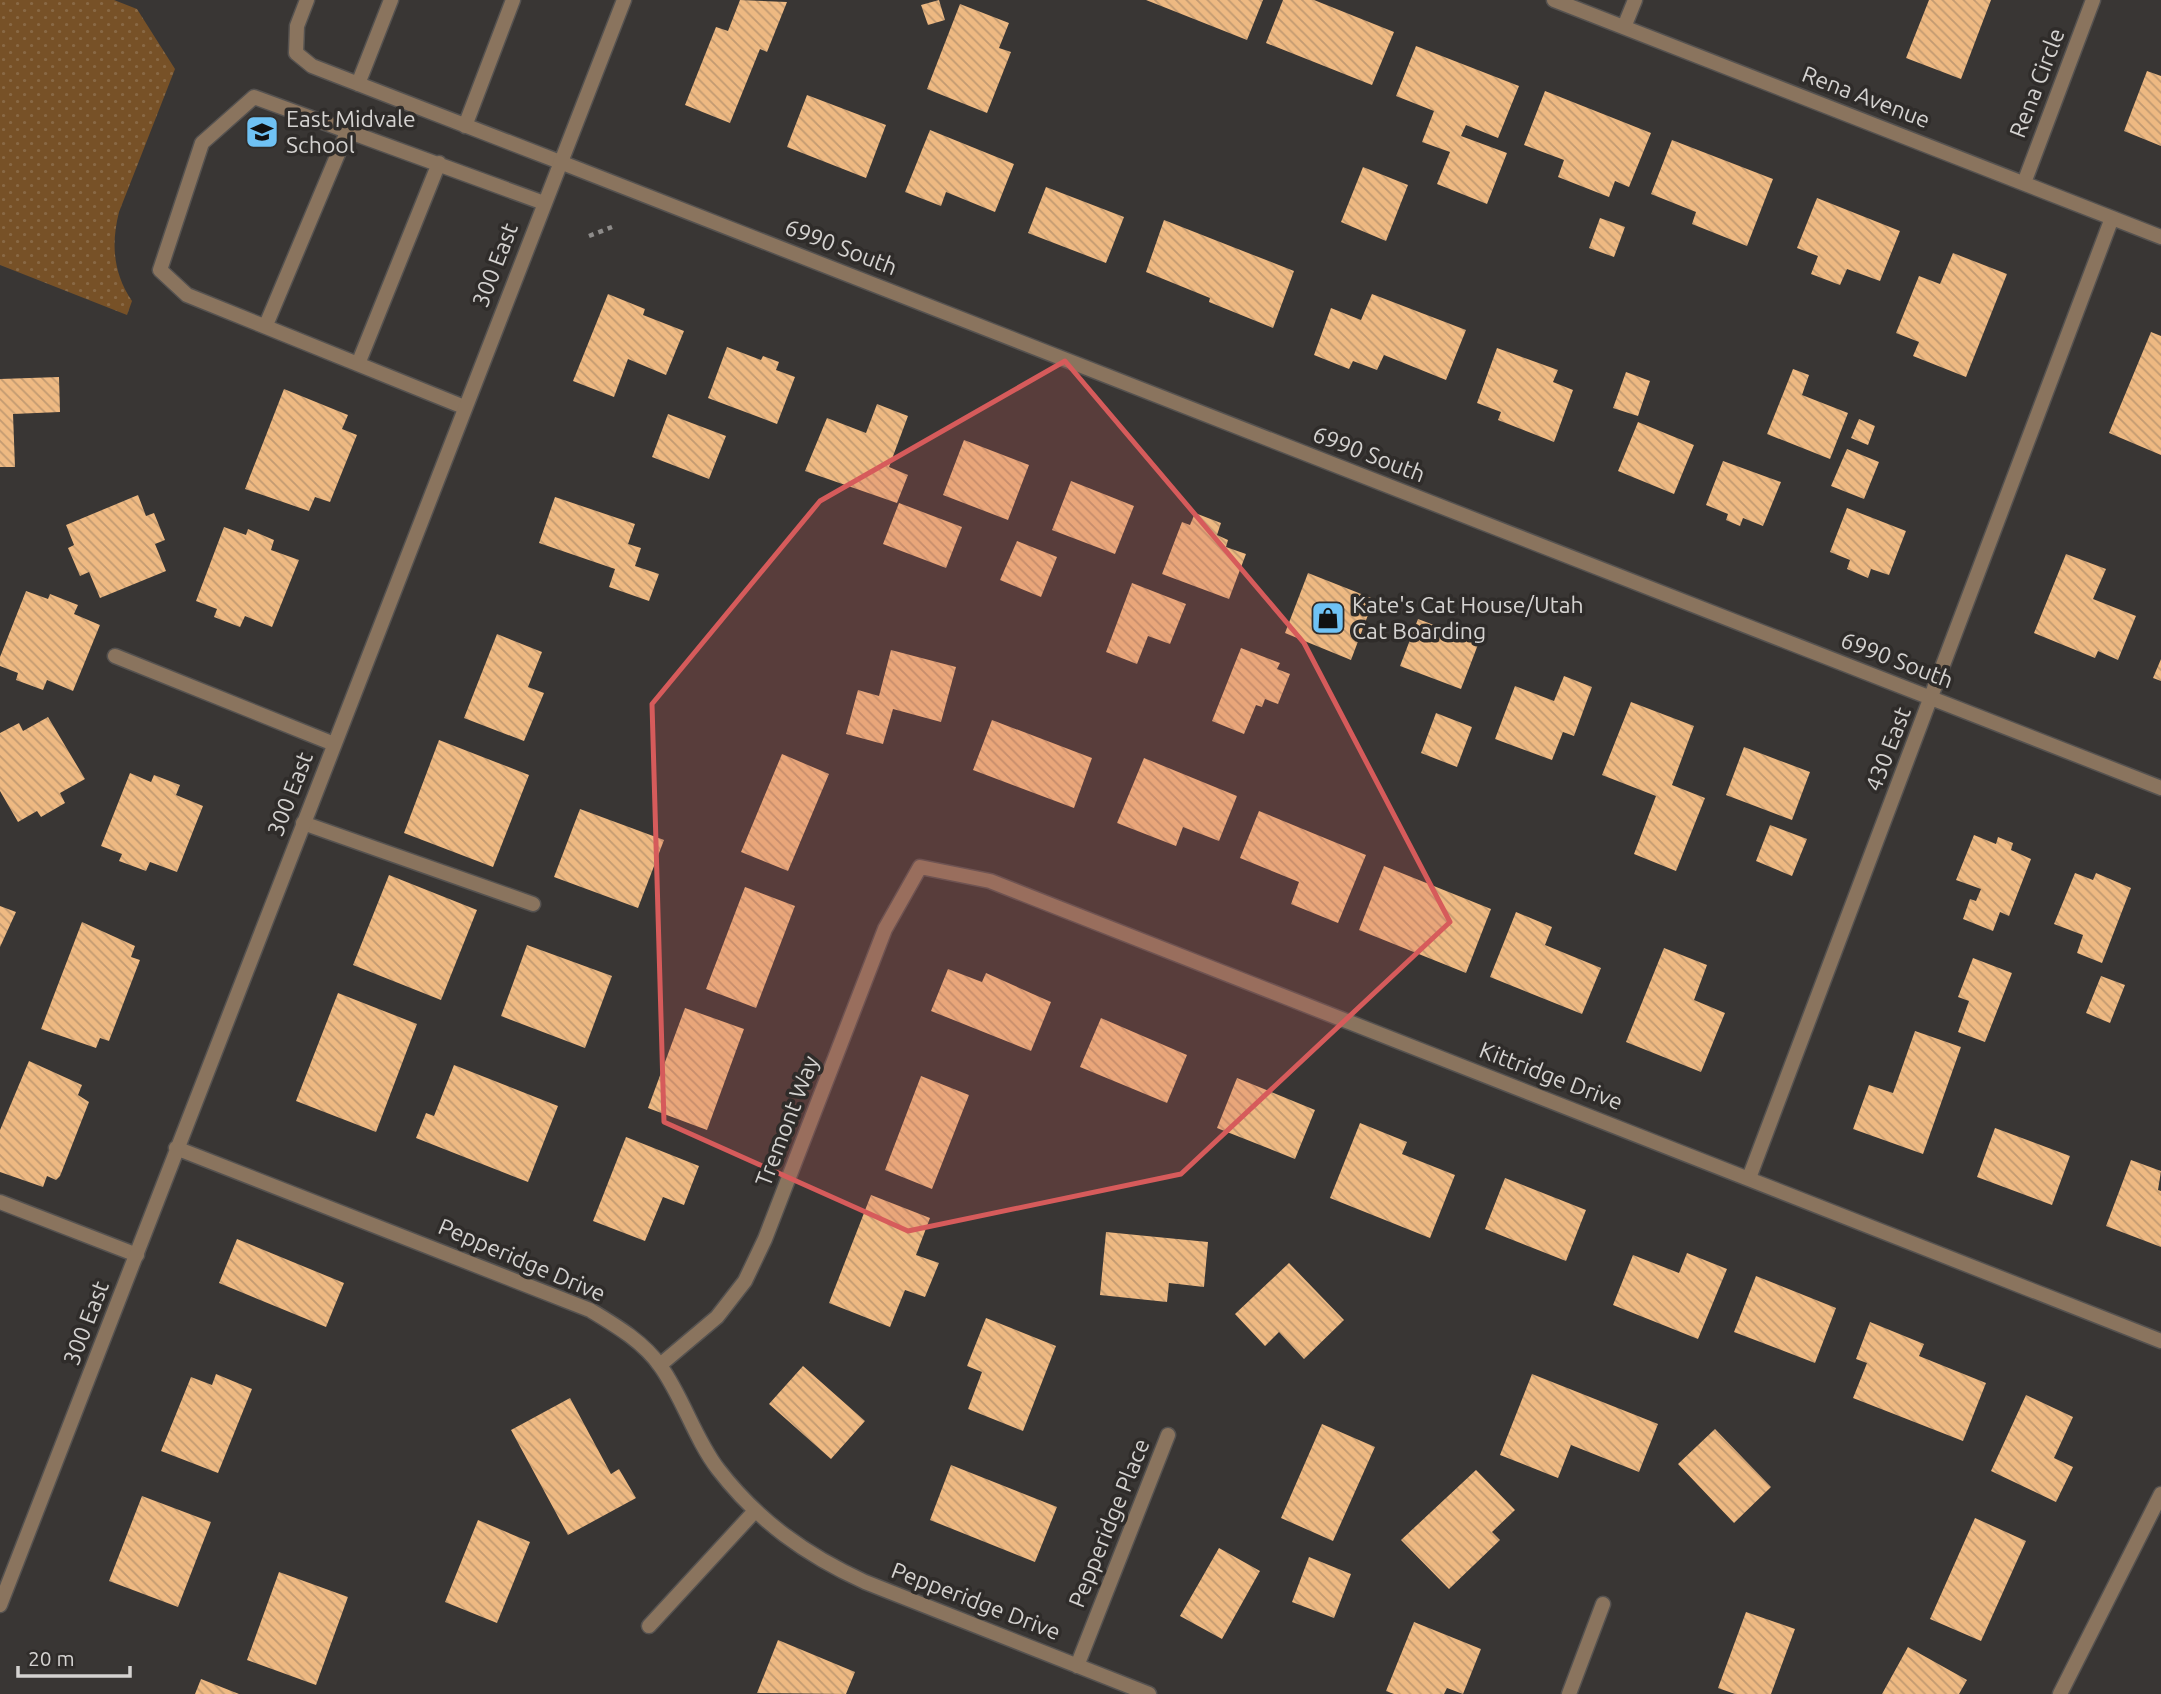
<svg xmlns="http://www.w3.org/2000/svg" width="2161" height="1694" font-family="Ubuntu,sans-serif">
<defs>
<pattern id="green-dots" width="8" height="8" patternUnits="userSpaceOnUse" patternTransform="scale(1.75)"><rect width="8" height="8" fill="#775127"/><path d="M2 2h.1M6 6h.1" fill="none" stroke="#896945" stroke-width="1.8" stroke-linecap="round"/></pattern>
<pattern id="building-back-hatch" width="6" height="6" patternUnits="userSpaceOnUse" patternTransform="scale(1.75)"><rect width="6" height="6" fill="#eeb982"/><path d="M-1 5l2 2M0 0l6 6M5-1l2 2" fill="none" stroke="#c29a71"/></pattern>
</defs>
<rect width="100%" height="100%" fill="#393634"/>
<path fill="url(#green-dots)" d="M 0,0 L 114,0 L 137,9 L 175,69 L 119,212 C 111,244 113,273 132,301 L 127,315 L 0,265 Z"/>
<path fill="url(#building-back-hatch)" d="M 740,0 L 787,2 L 767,52 L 760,49 L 730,123 L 685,105 L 716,27 L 728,31 Z
M 939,0 L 945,20 L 928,25 L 921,5 Z
M 1146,0 L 1263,0 L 1247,40 Z
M 1283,0 L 1314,0 L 1394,32 L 1372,85 L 1266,43 Z
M 1929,0 L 1991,0 L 1961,79 L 1906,58 Z
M 960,4 L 1009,23 L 999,48 L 1011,52 L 987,113 L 927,89 Z
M 1416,46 L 1519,86 L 1498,138 L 1466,125 L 1461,136 L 1507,153 L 1487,204 L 1437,184 L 1450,152 L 1422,142 L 1434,111 L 1396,96 Z
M 2147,71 L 2161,76 L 2161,146 L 2124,131 Z
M 1545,91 L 1651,133 L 1629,187 L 1615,181 L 1609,197 L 1558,177 L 1564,160 L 1524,145 Z
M 807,95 L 886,125 L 866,178 L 787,147 Z
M 930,130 L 1014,164 L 995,212 L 946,192 L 941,206 L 905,192 Z
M 1672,140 L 1773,179 L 1747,246 L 1692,224 L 1696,212 L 1651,194 Z
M 1363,167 L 1408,185 L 1386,241 L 1341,222 Z
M 1046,187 L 1124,217 L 1106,263 L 1028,233 Z
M 1817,198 L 1900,231 L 1880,281 L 1847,269 L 1840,285 L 1811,274 L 1818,256 L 1797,248 Z
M 1600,218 L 1625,227 L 1614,257 L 1589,248 Z
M 1164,220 L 1294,271 L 1273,328 L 1209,302 L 1210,298 L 1146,272 Z
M 1953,253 L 2007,274 L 1966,377 L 1913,356 L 1919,342 L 1896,333 L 1919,276 L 1940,284 Z
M 608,294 L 645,309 L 643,315 L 684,331 L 666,375 L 628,359 L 614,397 L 573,381 Z
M 1372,294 L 1466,330 L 1446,380 L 1384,355 L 1377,370 L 1353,361 L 1349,369 L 1314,355 L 1331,308 L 1361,320 Z
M 2151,332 L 2161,336 L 2161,455 L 2109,433 Z
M 727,347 L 761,360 L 763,356 L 779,362 L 776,370 L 795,377 L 777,424 L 708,398 Z
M 1497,348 L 1558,370 L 1553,382 L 1573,390 L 1554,442 L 1498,420 L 1501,412 L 1477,403 Z
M 1793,369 L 1809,375 L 1802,395 L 1848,413 L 1830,459 L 1767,434 Z
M 1626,372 L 1650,381 L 1638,416 L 1613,408 Z
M 59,377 L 60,412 L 13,414 L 15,467 L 0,467 L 0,379 Z
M 284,389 L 348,415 L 342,429 L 357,435 L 330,502 L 315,497 L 309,511 L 245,489 Z
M 877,404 L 908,416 L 889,467 L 908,475 L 897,503 L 805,471 L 827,418 L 866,433 Z
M 668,414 L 726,436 L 709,479 L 652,457 Z
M 1859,419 L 1875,426 L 1868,445 L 1851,438 Z
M 1638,422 L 1694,445 L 1674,494 L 1618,471 Z
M 964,440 L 1029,465 L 1008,520 L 943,495 Z
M 1847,449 L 1879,462 L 1864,499 L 1831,486 Z
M 1723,461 L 1781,482 L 1763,526 L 1743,518 L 1740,526 L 1726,520 L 1728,514 L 1706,505 Z
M 1071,481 L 1134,506 L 1115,554 L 1052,530 Z
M 138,495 L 146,516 L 154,513 L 165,540 L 155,544 L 166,571 L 100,598 L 89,572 L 80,576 L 68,548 L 74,545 L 66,525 Z
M 555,497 L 635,524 L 628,544 L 641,548 L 635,566 L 659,574 L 649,601 L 609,587 L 615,569 L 539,543 Z
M 899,503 L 962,527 L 946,568 L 883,544 Z
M 1847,508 L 1906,531 L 1889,575 L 1871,569 L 1868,578 L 1847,569 L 1850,560 L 1830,552 Z
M 1195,513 L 1221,523 L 1217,535 L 1228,540 L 1226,547 L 1246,554 L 1229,599 L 1162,574 L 1182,522 L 1190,525 Z
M 224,527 L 246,535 L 248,529 L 274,540 L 271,550 L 299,560 L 272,627 L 245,616 L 240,627 L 214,617 L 217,609 L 196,601 Z
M 1017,541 L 1057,557 L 1041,597 L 1000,580 Z
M 2066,554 L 2106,569 L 2093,599 L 2136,616 L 2118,660 L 2098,651 L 2095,658 L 2034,633 Z
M 1308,573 L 1374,599 L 1351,660 L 1285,633 Z
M 1132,583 L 1186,604 L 1170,644 L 1148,636 L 1137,664 L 1106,652 Z
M 26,591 L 48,599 L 50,594 L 78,605 L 74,614 L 100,625 L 73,691 L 47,680 L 43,690 L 16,680 L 18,673 L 0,666 L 0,657 Z
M 1418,619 L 1479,642 L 1461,689 L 1400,666 Z
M 497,634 L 542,652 L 528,687 L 544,693 L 524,741 L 464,718 Z
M 1241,648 L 1280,663 L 1277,669 L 1290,674 L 1278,704 L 1265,699 L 1262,707 L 1256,705 L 1244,734 L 1212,721 Z
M 891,650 L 956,667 L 941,722 L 893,709 L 883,744 L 846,734 L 858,690 L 879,696 Z
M 2161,659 L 2161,681 L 2153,678 Z
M 1564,676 L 1592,687 L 1574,736 L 1563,732 L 1552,760 L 1495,739 L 1515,686 L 1554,701 Z
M 1631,702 L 1694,726 L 1672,785 L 1705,798 L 1676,871 L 1634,854 L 1656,796 L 1602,775 Z
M 1436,713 L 1472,727 L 1457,767 L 1421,753 Z
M 48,717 L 85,779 L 60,793 L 65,803 L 41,817 L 37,811 L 18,822 L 0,791 L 0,733 L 19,723 L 23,731 Z
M 992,720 L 1092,758 L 1074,808 L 973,770 Z
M 439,740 L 529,775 L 493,867 L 404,833 Z
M 1744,747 L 1810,772 L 1792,820 L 1726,795 Z
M 782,754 L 829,774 L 788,871 L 741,852 Z
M 1144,758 L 1237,796 L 1219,841 L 1183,827 L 1176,846 L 1117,823 Z
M 130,773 L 151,782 L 154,775 L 180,785 L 176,795 L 203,806 L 177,872 L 150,862 L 146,871 L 119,861 L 122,854 L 101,846 Z
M 580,809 L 664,840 L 638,908 L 554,877 Z
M 1259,811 L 1366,855 L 1338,923 L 1291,904 L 1299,882 L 1240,858 Z
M 1770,825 L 1807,839 L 1792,876 L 1756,861 Z
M 1974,835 L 1996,844 L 1998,837 L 2013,843 L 2011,850 L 2031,859 L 2009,916 L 2000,912 L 1993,931 L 1963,919 L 1970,899 L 1976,901 L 1981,889 L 1956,880 Z
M 1384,866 L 1491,909 L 1466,973 L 1359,930 Z
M 2075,873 L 2093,880 L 2096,873 L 2131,888 L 2102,963 L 2077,953 L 2083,935 L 2054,924 Z
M 389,875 L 477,910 L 441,1000 L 353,965 Z
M 745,887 L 795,906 L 756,1008 L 706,989 Z
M 0,906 L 16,912 L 0,947 Z
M 1516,912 L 1552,927 L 1545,945 L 1601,968 L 1582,1014 L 1490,977 Z
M 82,922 L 135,946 L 131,957 L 140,960 L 109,1041 L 100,1038 L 96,1048 L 41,1029 Z
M 527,945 L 612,976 L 585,1048 L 501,1016 Z
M 1664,948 L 1707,965 L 1694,1000 L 1725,1013 L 1701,1072 L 1626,1042 Z
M 1973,958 L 2012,973 L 1985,1042 L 1958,1032 L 1969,1001 L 1958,997 Z
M 948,969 L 982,982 L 986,973 L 1051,1002 L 1031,1051 L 931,1011 Z
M 2101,976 L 2125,985 L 2110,1023 L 2086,1013 Z
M 338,993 L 417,1024 L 376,1132 L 296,1101 Z
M 685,1008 L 744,1029 L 707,1130 L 648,1108 Z
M 1101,1018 L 1187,1055 L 1167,1103 L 1080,1067 Z
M 1915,1031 L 1961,1047 L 1923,1154 L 1853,1129 L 1869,1085 L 1893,1093 Z
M 29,1061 L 82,1085 L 78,1095 L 89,1102 L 60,1176 L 56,1180 L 47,1176 L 43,1187 L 0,1172 L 0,1130 Z
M 454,1065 L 558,1106 L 528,1182 L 416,1138 L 426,1113 L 434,1116 Z
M 921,1076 L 969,1095 L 932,1189 L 885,1170 Z
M 1237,1078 L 1315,1110 L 1295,1159 L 1217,1128 Z
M 1360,1123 L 1407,1142 L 1402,1154 L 1455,1175 L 1430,1238 L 1330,1198 Z
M 1995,1128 L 2070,1156 L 2052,1205 L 1977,1177 Z
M 626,1137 L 699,1166 L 684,1205 L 663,1197 L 645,1241 L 593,1221 Z
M 2131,1160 L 2161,1171 L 2158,1190 L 2161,1191 L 2161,1247 L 2106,1226 Z
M 1505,1178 L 1586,1210 L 1566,1261 L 1485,1229 Z
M 871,1195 L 930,1218 L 916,1255 L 939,1263 L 925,1297 L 905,1290 L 890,1327 L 829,1303 Z
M 1106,1232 L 1208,1242 L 1204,1287 L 1169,1283 L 1167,1302 L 1100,1295 Z
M 237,1239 L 344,1283 L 326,1327 L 219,1283 Z
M 1687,1253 L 1727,1269 L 1698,1339 L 1613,1305 L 1633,1255 L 1679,1273 Z
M 1289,1263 L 1344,1320 L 1304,1359 L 1279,1332 L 1265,1346 L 1235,1314 Z
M 1756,1276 L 1836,1308 L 1815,1363 L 1734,1332 Z
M 986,1318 L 1056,1346 L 1023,1431 L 968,1409 L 982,1372 L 967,1366 Z
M 1870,1322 L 1924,1344 L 1919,1356 L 1986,1383 L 1963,1441 L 1853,1398 L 1867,1363 L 1856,1359 Z
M 803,1366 L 865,1421 L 831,1459 L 769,1404 Z
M 216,1374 L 252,1389 L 218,1473 L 161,1451 L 191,1377 L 212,1385 Z
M 1532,1374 L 1658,1424 L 1639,1472 L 1571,1445 L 1558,1478 L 1500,1455 Z
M 2026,1395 L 2073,1417 L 2054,1458 L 2073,1467 L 2056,1502 L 1991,1471 Z
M 570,1398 L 611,1474 L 619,1469 L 636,1498 L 568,1535 L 511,1430 Z
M 1322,1424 L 1375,1447 L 1333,1541 L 1281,1518 Z
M 1715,1429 L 1771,1487 L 1734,1523 L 1678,1464 Z
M 951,1465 L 1057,1507 L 1035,1562 L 930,1520 Z
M 1476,1470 L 1515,1510 L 1492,1532 L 1500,1540 L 1449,1589 L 1401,1540 Z
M 142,1496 L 211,1522 L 178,1607 L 109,1581 Z
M 1975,1518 L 2026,1541 L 1981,1641 L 1930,1619 Z
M 478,1520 L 530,1542 L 497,1623 L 445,1602 Z
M 1219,1548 L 1260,1571 L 1222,1639 L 1180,1616 Z
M 1309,1557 L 1351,1574 L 1334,1618 L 1292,1602 Z
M 279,1572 L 348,1597 L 316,1685 L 247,1660 Z
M 1746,1612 L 1795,1629 L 1771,1694 L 1735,1694 L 1718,1688 Z
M 1414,1622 L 1481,1649 L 1463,1694 L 1447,1688 L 1444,1694 L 1394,1694 L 1386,1691 Z
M 778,1640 L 855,1672 L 846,1694 L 757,1693 Z
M 1908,1647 L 1967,1680 L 1959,1694 L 1882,1694 Z
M 201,1679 L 239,1694 L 195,1694 Z"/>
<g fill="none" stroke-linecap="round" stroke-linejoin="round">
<defs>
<path id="service" d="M 307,0 L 297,26 L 296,53 L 312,66 L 560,162
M 358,84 L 391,0
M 465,126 L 513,0
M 266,325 L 348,130
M 358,364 L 439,163
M 464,407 L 187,295 L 160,270 L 202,143 L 254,97 L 544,203
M 115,656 L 334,744
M 303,823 L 533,904
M 0,1202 L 137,1255"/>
<path id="minor" d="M 1554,0 L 2161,237
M 1624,27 L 1635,0
M 560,162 L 2161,788
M 2024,183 L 2093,0
M 176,1148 L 590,1310 C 615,1325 644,1342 661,1367 C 683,1398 695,1439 718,1469 C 758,1521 806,1555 865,1582 L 1149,1694
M 1749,1178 L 2112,218
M 660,1365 L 717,1317 L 745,1281 L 765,1239 L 885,929 L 920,867 L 990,881 L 2161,1341
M 0,1605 L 624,0
M 649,1626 L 754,1512
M 1077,1666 L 1168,1435
M 1569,1694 L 1603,1604
M 2060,1694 L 2161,1494"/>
</defs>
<use href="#service" stroke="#555250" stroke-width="17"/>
<use href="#minor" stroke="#555250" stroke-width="17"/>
<path stroke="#8e8c8a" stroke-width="4.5" stroke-dasharray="5 5" stroke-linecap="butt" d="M 589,236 L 612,227"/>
<use href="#service" stroke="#8a745e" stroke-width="14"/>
<use href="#minor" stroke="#8a745e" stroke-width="14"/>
</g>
<path fill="#d65b5b" fill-opacity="0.2" stroke="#d65b5b" stroke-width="5" stroke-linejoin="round" d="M 1065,361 L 1304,643 L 1450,922 L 1181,1174 L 908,1231 L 664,1122 L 652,704 L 820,501 Z"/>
<defs>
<symbol id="school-square" viewBox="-11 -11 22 22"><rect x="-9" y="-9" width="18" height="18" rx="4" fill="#6fc2f4" stroke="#2f2c2a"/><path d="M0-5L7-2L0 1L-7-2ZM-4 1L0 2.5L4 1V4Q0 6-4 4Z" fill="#111"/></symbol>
<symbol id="shop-square" viewBox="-11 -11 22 22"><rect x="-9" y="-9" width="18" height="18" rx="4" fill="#6fc2f4" stroke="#2f2c2a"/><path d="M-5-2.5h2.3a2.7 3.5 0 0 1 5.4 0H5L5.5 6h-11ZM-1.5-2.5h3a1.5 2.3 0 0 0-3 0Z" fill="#111"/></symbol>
</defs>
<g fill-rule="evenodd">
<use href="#school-square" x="243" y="113" width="38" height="38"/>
<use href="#shop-square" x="1309" y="599" width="38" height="38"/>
</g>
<g text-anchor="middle" stroke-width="7" stroke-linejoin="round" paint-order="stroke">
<g font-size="23" fill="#d5d3d1" stroke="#2f2c2a">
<text transform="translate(2037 83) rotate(-69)" y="8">Rena Circle</text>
<text transform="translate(1866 97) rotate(21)" y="8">Rena Avenue</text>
<text transform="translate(841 247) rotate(21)" y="8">6990 South</text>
<text transform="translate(495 265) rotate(-69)" y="8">300 East</text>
<text transform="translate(1369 454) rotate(21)" y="8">6990 South</text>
<text transform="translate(1897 660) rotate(21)" y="8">6990 South</text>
<text transform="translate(1888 749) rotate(-69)" y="8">430 East</text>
<text transform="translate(290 794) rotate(-69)" y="8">300 East</text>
<text transform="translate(1551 1076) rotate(21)" y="8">Kittridge Drive</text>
<text transform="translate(787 1121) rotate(-69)" y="8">Tremont Way</text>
<text transform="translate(522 1260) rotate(23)" y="8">Pepperidge Drive</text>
<text transform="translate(86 1323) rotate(-69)" y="8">300 East</text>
<text transform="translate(1109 1523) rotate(-68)" y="8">Pepperidge Place</text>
<text transform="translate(976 1601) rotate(21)" y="8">Pepperidge Drive</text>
</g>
<g font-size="23" fill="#d5d3d1" stroke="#2f2c2a" text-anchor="start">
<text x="286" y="127">East Midvale<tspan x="286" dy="26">School</tspan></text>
<text x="1352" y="613">Kate's Cat House/Utah<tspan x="1352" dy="26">Cat Boarding</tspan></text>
</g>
</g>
<path d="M18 1666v10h112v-10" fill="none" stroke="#d5d3d1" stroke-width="3.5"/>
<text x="28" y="1666" font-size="21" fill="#d5d3d1" stroke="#2f2c2a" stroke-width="5" paint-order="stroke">20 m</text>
</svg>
